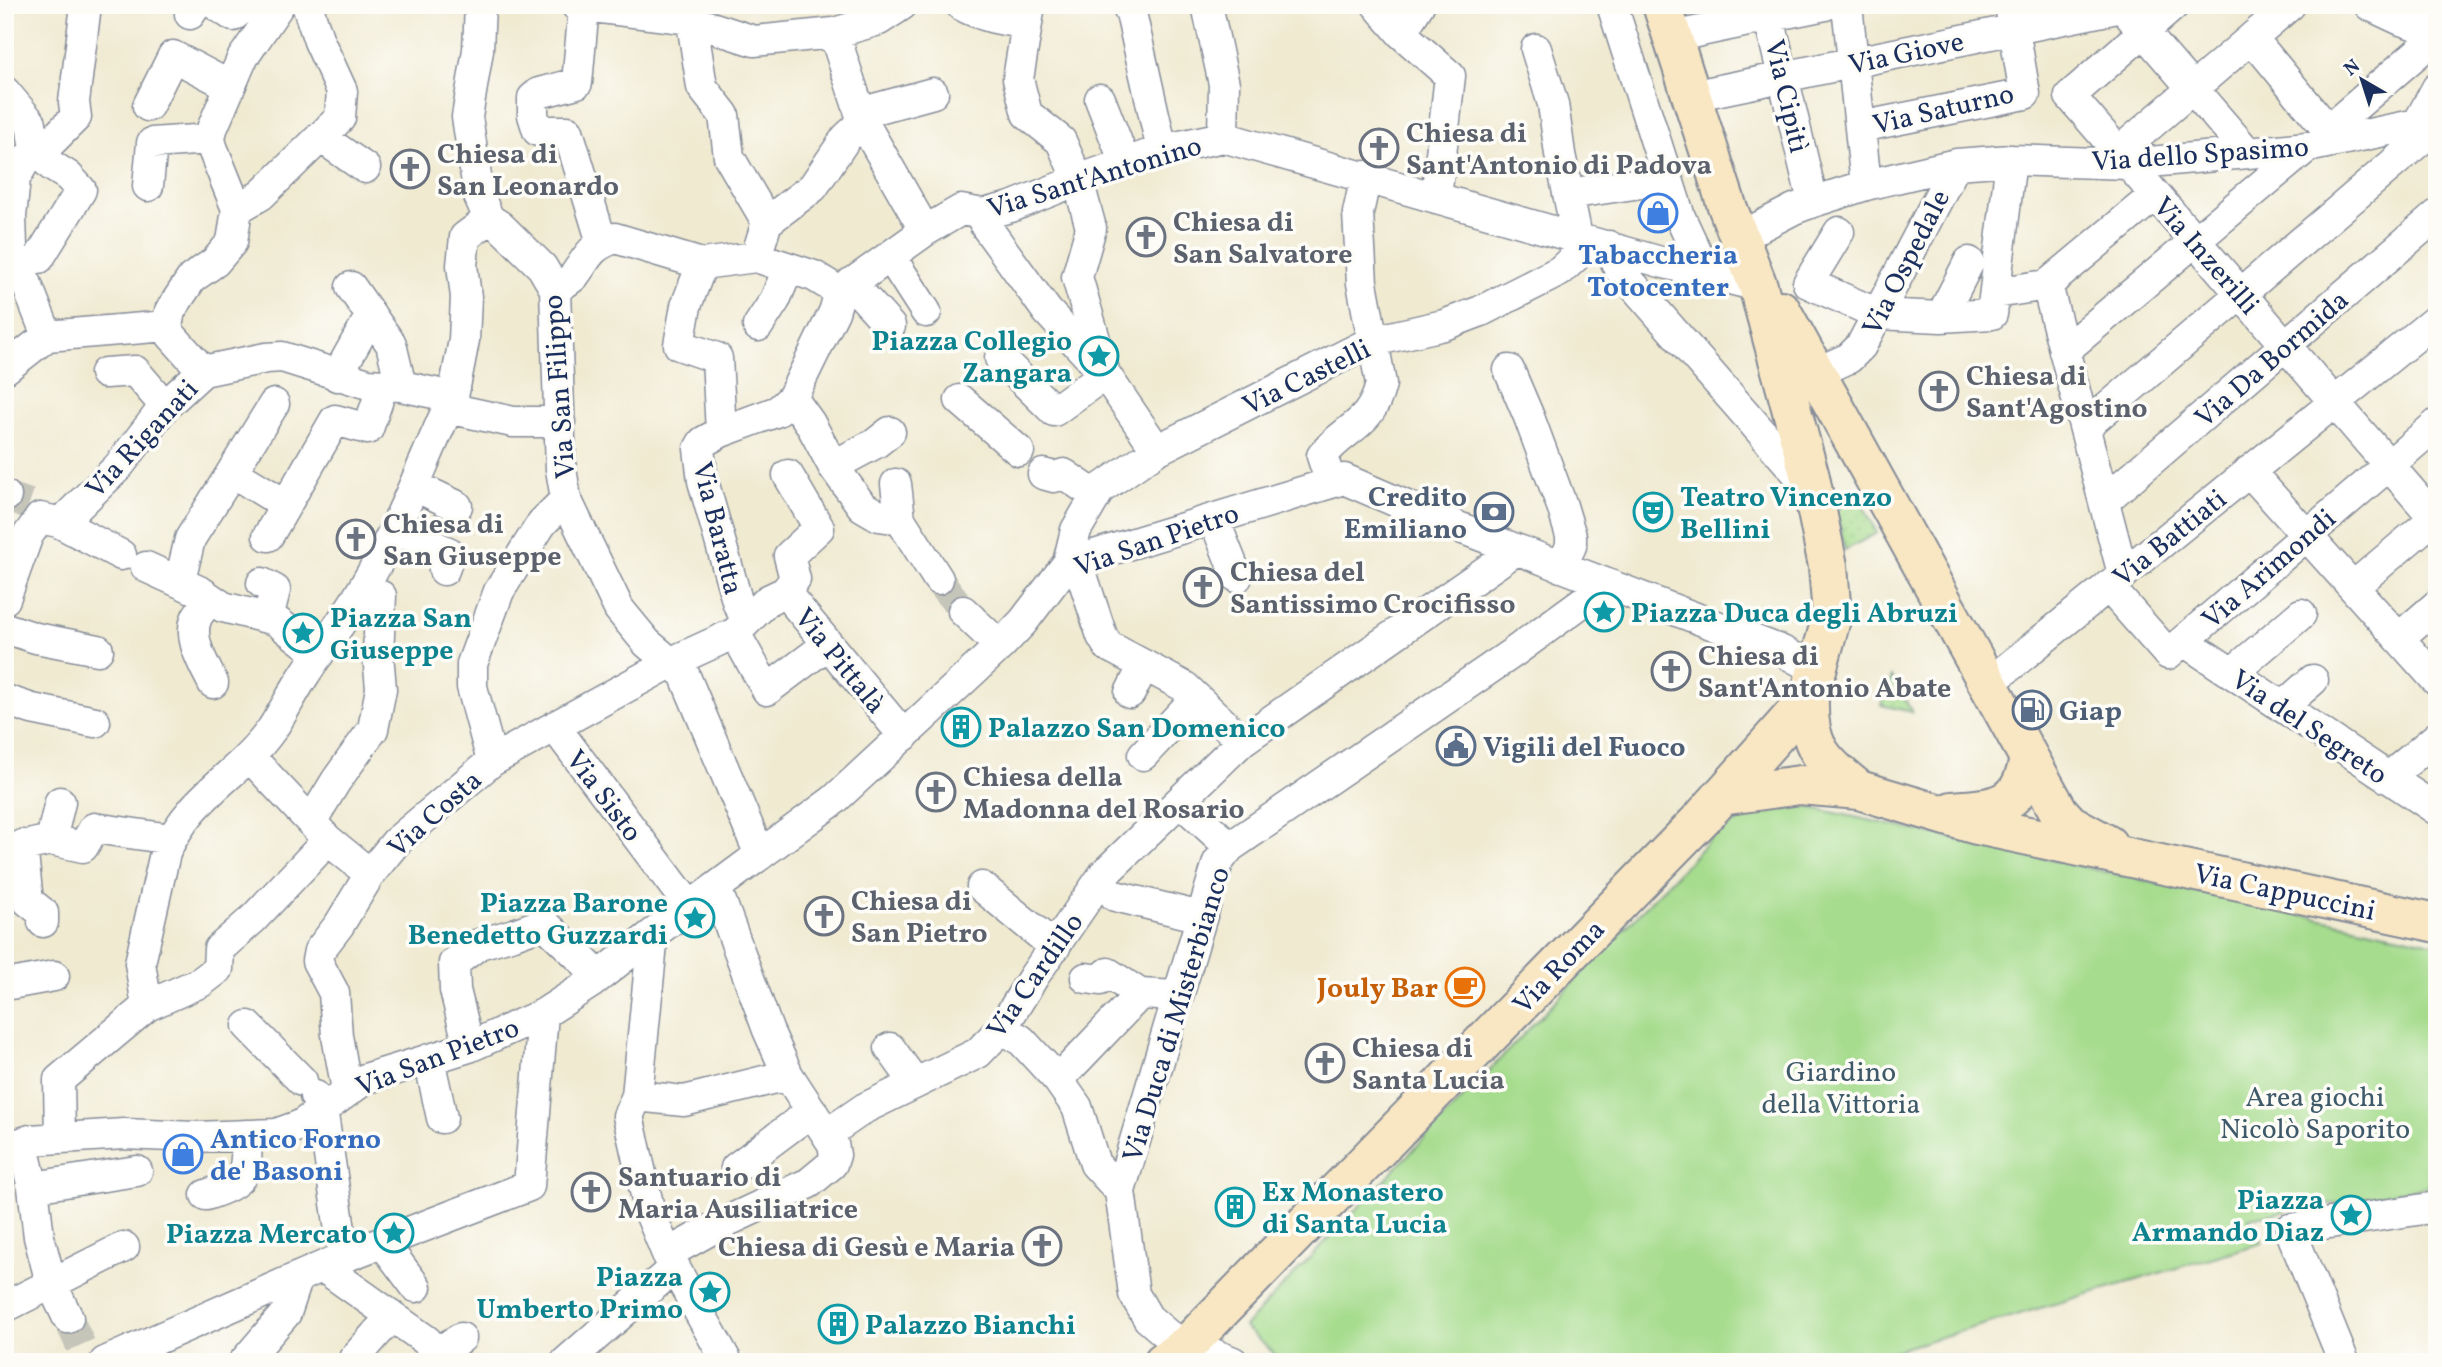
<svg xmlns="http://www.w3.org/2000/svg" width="2442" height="1367" font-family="Vollkorn,serif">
<defs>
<pattern id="grass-dots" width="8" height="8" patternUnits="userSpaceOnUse" patternTransform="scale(1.75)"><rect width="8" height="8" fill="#a6dc8d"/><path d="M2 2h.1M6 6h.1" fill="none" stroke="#8ebd7c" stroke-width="1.8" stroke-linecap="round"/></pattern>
</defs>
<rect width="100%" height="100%" fill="#fdfcf7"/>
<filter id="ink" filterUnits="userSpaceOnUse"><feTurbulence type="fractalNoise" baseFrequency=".0143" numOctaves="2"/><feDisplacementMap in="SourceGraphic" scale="14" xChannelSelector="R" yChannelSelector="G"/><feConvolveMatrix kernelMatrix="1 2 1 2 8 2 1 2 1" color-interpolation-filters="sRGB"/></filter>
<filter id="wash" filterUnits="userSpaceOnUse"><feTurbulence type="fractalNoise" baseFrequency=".00686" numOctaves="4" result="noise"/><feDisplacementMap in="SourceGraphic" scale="28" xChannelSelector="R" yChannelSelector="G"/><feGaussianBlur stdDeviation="1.57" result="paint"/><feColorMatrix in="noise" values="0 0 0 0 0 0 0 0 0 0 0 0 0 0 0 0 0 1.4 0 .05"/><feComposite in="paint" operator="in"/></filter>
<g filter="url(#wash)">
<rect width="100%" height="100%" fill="#f0ead1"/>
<path fill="url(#grass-dots)" stroke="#608676" stroke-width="2" d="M 1859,497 L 1877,533 L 1845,550 L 1836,510 Z
M 1892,677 L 1912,712 L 1881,705 Z"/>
<path fill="#a6dc8d" stroke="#608676" stroke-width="2" d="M 1799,805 L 2437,944 L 2437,1185 L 2249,1218 L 2262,1243 L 1856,1362 L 1284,1362 L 1244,1327 L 1712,837 C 1743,817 1762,808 1799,805 Z"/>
</g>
<g filter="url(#ink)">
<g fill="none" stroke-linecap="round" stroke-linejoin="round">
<path stroke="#c5c5ba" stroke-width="30" stroke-dasharray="30 15" stroke-linecap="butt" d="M 6,496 L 29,504
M 938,579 L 963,611
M 68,1318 L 86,1357"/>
<defs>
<path id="street" d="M 216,5 L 233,16 L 247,5
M 480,5 L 478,50 L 467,117 L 479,196 L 489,219 L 500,226 L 542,267 L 555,289 L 561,469 L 566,499 L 619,609 L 647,643 L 684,674 L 760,855
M 576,5 L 683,18 L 754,41 L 834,33 L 879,20 L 902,5
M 961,5 C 982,17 1002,20 1026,23
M 1030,5 L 1018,79 L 1027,114 L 1061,141 L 1078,180 L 1091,228 L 1077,277 L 1105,374
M 1127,5 L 1131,13 L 1162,150
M 1207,5 L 1224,84 L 1223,137
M 1377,5 L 1401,33 L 1450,76 L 1436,198
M 1612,5 L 1680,217 L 1705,271
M 1766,5 L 1813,202
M 1847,5 L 1866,185
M 2174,5 L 2070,96 L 2437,521
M 2369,5 L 2401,20 L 2437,32
M 584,6 L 577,83 L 539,93 L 533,98 L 533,115 L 538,131 L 568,131 L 602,243
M 190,14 L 196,5
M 2130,16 L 2248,153
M 692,22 L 702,87 L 724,115 L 729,157 L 767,222 L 756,257
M 834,33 L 863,122 L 925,231
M 1401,33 L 1419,5
M 1672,37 L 1825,5
M 2252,38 L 2328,130 L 2331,142
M 5,92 L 31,123 L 35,150 L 52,166 L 68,176 L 81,190 L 39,258
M 1691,96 L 2122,7
M 1100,99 L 1125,163
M 148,106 L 173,56 L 230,86
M 860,113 L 933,93
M 2418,123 L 2437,88
M 1860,127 L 2025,94 L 2010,5
M 2328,130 L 2437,36
M 322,138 L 365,168
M 2107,162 L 2290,5
M 148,186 L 152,143 L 210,139
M 1568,194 L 1667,179
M 237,209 L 261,195 L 340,118 L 342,91 L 319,41 L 307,5
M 983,214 L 985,225 L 1047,311 L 1105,374 L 1157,450
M 767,222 L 813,187 L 846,138 L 863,122
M 1839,232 L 1808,283 L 1878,314 L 1941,317 L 1992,314 L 2011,160
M 1740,237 L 1794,209 L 1813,202 L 1866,185 L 1956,164 L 2011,160 L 2128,164 L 2248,153 L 2307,147 L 2437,120
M 1609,246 L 1619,269 L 1811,489
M 890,256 L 926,312
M 702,264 L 686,306 L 679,345 L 717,358 L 721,432
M 851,283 L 890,326
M 351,287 L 391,344 L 401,386
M 555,289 C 561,285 569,281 574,276 C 589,256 589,247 615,238 L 702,264 L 756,257 L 814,276 L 840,292
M 840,292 L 925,231 L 961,210 L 983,214 L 1011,207 L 1078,180 L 1162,150 L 1223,137 L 1664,263 L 1758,286
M 1995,293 L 2047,285
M 1941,317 L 1969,262
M 758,326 L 775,300 L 788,269
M 47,336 L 26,282 L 13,276 L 11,217 L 15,178 L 26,159 L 50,143 L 76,117 L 74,102 L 86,5
M 2064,351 L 2307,147
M 1000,358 L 1054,411 L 1105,374
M 5,369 L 47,336 L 167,326
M 1509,370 L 1529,417 L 1562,506 L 1571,536 L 1571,546 L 1561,567
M 203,371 L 171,335 L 167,326 L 170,311 L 192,278 L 215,262 L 232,242 L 237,209 L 212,147 L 210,139 L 212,129 L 242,59 L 279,5
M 105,373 L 135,371 L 165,406
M 1816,373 L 1849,358 L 1861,346 L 1956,164
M 337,376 L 371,315
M 792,398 L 810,423 L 833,466 L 862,506 L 879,516 L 900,519 L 938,579
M 960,400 L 1019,451
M 448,408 L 513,422 L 560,422
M 2085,427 L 2437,126
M 833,466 L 876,443 L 890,432
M 2249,471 L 2437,681
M 232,472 L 274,404
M 1043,474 L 1054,477 L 1064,474 L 1096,496
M 1331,483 L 1322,456 C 1345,426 1371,427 1381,384 L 1362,283 L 1358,213 L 1366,176
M 896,484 L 900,519
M 415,486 L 457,506
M 5,496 L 6,496
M 2104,501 L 2437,215
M 40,518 L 58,522 L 68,516 L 118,467 L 165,406 L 203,371 L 266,358 L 282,357 L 368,384 L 401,386 L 453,397
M 1214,519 L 1237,577
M 58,522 L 121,555
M 394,528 L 450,553 L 444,570
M 268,536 L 286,505
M 1077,560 L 1102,636 L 1108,646 L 1185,687 L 1242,741
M 1068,563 L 1076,530 L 1100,489 L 1157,450 L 1373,341 L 1444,325 L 1481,311 L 1560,271 L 1575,257 L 1577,237 L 1560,154 L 1553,104 L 1536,49
M 146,567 L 201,592 L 223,607 L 275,620 L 319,654
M 2123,574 L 2047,285 L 2155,195
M 180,581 L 190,539 L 232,472 L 286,505 L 335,420 L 368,429 L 383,385
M 262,583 L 275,590 L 268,618
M 2108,586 L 2168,654 L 2437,424
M 2353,587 L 2437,516
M 785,592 L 795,579 L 789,556 L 819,528 L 788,475
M 5,599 L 28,535 L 40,518
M 211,599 C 207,604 200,611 197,617 C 187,637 204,665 213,683
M 963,611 L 1000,646
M 747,620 L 738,604 L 703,481 L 699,449 L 703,442 L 721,432 L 778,411 L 792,398 L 834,312 L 840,292
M 5,628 L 36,638 L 98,650
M 735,633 L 767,690 L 827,645
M 2399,638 L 2437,605
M 2184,641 L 2437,810
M 2232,673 L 2301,614
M 1988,684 L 2437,319
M 1130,693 L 1144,665
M 5,700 L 32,709 L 95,722
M 2282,707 L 2313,680
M 555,727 L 690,907
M 1143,755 L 1196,698
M 249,756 L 328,840 L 370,874
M 492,761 L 472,687 L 472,664 L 499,591 L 542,523 L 566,499
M 2388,778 L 2437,737
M 1180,801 L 1230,847
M 311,822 L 336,781 L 373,729 L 381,689 L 378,654 L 381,596
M 51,840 L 60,802
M 22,845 L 28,901 L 43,913 L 43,922
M 5,850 L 51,840 L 83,847 L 94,828 L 171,839
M 982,887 L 1055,947
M 1115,896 L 1201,917
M 653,934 L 637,1096 L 628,1116 L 650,1213 L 667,1254 L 727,1362
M 1086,978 L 1100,980 L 1108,973 L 1140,994
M 5,985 L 54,976
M 147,1006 L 201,982 L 218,969 L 219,949 L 253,919 L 328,840
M 248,1026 L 302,1081
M 1002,1028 L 1021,1040 L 1058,1080 L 1077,1107 L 1095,1164 L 1120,1191 L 1134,1294 L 1148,1318 L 1169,1336 L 1233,1362
M 469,1047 L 455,990 L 454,963 L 479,944 L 514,934 L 544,923 L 599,976
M 890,1048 L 915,1083
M 429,1059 L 442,1118
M 1058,1080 L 1140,994 L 1177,996
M 347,1090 L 337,1036 L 334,993 L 317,961 L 319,951 L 339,925 L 370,874 L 396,842 L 492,761 L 672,662 L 735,633 L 768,600 L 785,592 L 904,736
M 315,1096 L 322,1108 L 344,1257
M 637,1096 L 684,1101 L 788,1075
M 827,1134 L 865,1108 L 978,1053 L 1002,1028 L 1034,976 L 1104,874 L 1242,741 L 1516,550
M 60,1138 L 59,1080 L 147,1006 L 140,963 L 165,853 C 191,794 238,777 272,729 C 284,711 293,692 305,674 C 323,646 345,619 362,590 C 399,529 423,461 453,397 L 464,340 L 466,297 L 462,265 L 465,237 L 489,219
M 22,1143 L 33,1187 L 39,1237 L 51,1283 L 68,1318
M 5,1148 L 30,1140 L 124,1134 L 195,1137 L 276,1134 L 301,1125 L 365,1079 L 469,1047 L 543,1014 L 591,983 L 653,934 L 834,800 L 1000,646 L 1023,622 L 1068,563 L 1344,479 L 1432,517 L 1782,651 L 1817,670
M 736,1168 L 812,1111
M 33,1187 L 137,1171
M 1120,1191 L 1218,862 L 1230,847 L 1514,652 L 1607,584
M 206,1195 C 245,1182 248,1176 246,1135
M 383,1243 L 416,1287
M 667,1254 L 719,1225 L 809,1183 L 832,1164 L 835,1155 L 833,1144 L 788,1075 L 768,1030 L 716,888
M 323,1267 L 427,1341 L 436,1353 L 461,1338
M 5,1307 L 124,1247
M 354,1359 L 391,1317
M 105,1362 L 344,1257 L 529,1186 L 543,1014
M 244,1362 L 286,1313 L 298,1277
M 566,1362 L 675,1267
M 2344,1362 L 2290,1229 L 2437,1207"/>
<path id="secondary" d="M 1781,310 L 2059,812 L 2070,824 L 2108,845
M 1809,698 C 1807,748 1822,760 1859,790
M 1721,796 L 1800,785 L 1859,790 L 1977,825 L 2437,923
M 1952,811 C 1998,807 2020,809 2029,758
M 1163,1362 L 1188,1344 L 1702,818 L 1809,698 L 1832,616 L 1828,566 L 1810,477 L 1758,286 L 1727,206 L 1662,5"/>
</defs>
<use href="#street" stroke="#868c98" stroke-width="33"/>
<use href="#secondary" stroke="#868c98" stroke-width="42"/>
<use href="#street" stroke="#fff" stroke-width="30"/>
<use href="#secondary" stroke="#f9e7c3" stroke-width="38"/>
</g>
</g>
<defs>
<symbol id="church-ring" viewBox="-11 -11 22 22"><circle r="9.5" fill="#fdfcf7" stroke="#6b7280" stroke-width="1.5"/><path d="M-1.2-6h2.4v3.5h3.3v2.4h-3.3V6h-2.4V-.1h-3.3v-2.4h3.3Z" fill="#6b7280"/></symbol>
<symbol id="shop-ring" viewBox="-11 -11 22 22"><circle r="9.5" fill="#fdfcf7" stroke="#3f7fe0" stroke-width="1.5"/><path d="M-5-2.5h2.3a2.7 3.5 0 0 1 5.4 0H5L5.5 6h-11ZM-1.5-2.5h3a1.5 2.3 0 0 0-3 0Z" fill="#3f7fe0"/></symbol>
<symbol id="sight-ring" viewBox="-11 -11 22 22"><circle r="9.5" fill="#fdfcf7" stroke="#0f9aa8" stroke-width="1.5"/><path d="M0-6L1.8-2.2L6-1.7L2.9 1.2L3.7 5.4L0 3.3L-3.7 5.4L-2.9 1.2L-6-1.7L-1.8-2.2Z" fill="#0f9aa8"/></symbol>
<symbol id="bank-ring" viewBox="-11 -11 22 22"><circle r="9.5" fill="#fdfcf7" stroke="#5c6f8a" stroke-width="1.5"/><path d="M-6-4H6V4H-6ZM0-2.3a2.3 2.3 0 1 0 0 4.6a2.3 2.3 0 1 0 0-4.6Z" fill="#5c6f8a"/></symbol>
<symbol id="theatre-ring" viewBox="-11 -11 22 22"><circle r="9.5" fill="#fdfcf7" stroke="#0f9aa8" stroke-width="1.5"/><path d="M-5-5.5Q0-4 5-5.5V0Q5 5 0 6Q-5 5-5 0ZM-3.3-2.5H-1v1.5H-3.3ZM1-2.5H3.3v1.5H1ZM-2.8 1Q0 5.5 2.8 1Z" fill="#0f9aa8"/></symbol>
<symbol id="fuel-ring" viewBox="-11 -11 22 22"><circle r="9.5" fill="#fdfcf7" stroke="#5c6f8a" stroke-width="1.5"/><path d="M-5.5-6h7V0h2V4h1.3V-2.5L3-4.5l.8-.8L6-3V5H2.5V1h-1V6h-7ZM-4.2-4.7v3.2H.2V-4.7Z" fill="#5c6f8a"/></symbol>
<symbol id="building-ring" viewBox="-11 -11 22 22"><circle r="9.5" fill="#fdfcf7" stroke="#0f9aa8" stroke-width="1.5"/><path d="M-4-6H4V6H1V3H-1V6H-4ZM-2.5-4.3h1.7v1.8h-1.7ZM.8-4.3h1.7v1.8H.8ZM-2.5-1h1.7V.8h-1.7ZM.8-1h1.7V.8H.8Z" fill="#0f9aa8"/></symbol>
<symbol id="civic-ring" viewBox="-11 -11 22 22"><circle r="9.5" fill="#fdfcf7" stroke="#5c6f8a" stroke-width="1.5"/><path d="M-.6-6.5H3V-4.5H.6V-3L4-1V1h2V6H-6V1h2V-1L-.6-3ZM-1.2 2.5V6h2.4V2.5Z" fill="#5c6f8a"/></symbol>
<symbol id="cafe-ring" viewBox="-11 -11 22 22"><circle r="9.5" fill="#fdfcf7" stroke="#e8710a" stroke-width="1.5"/><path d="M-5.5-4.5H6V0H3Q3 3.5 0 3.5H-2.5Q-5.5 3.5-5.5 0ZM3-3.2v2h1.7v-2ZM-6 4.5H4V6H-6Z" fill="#e8710a"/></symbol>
</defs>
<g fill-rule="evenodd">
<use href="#church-ring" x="1357" y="126" width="44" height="44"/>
<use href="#church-ring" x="388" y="147" width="44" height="44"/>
<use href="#shop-ring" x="1636" y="191" width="44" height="44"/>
<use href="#church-ring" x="1124" y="215" width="44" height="44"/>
<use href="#sight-ring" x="1077" y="334" width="44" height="44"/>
<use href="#church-ring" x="1917" y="369" width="44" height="44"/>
<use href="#bank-ring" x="1472" y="490" width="44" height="44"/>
<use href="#theatre-ring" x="1631" y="490" width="44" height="44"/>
<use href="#church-ring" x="334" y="517" width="44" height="44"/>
<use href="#church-ring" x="1181" y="565" width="44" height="44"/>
<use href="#sight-ring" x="1582" y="590" width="44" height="44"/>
<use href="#sight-ring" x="281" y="611" width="44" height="44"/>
<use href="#church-ring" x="1649" y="649" width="44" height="44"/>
<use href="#fuel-ring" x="2010" y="688" width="44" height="44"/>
<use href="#building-ring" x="939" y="705" width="44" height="44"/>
<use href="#civic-ring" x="1434" y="724" width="44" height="44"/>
<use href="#church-ring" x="914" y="770" width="44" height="44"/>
<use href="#church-ring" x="802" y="894" width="44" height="44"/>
<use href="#sight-ring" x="673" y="896" width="44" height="44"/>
<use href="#cafe-ring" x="1443" y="965" width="44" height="44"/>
<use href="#church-ring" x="1303" y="1041" width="44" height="44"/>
<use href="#shop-ring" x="161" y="1132" width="44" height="44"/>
<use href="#church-ring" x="569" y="1170" width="44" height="44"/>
<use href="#building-ring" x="1213" y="1185" width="44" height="44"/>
<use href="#sight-ring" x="2329" y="1193" width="44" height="44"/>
<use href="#sight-ring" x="372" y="1211" width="44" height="44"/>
<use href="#church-ring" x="1020" y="1224" width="44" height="44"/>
<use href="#sight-ring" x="688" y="1270" width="44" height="44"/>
<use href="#building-ring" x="816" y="1302" width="44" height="44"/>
</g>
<g text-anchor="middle" stroke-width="7" stroke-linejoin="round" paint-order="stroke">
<g font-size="28" fill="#1b2f5e" stroke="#fdfcf7">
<text transform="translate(1906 52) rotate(-12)" y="10">Via Giove</text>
<text transform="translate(1788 96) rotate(77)" y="10">Via Cipitì</text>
<text transform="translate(1943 108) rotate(-13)" y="10">Via Saturno</text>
<text transform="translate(2200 153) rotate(-4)" y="10">Via dello Spasimo</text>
<text transform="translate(1094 176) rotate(-17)" y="10">Via Sant'Antonino</text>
<text transform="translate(2207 255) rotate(49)" y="10">Via Inzerilli</text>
<text transform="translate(1905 262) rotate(-63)" y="10">Via Ospedale</text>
<text transform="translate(2271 358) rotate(-41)" y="10">Via Da Bormida</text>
<text transform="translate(1306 376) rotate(-26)" y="10">Via Castelli</text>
<text transform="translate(558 387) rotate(-94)" y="10">Via San Filippo</text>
<text transform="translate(141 438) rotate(-47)" y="10">Via Riganati</text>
<text transform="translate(719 528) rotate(76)" y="10">Via Baratta</text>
<text transform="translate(2169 537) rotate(-39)" y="10">Via Battiati</text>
<text transform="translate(1156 539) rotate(-19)" y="10">Via San Pietro</text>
<text transform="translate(2268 568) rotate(-41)" y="10">Via Arimondi</text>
<text transform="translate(841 660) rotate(51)" y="10">Via Pittalà</text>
<text transform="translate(2310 726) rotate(34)" y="10">Via del Segreto</text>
<text transform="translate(605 795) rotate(53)" y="10">Via Sisto</text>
<text transform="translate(434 813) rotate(-42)" y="10">Via Costa</text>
<text transform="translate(2285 891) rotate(12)" y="10">Via Cappuccini</text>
<text transform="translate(1558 966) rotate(-46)" y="10">Via Roma</text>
<text transform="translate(1034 975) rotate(-55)" y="10">Via Cardillo</text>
<text transform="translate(1175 1014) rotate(-73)" y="10">Via Duca di Misterbianco</text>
<text transform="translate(437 1056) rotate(-21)" y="10">Via San Pietro</text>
</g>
<g font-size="28" font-weight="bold" fill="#5b616d" stroke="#fdfcf7" text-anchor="start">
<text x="1406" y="142">Chiesa di<tspan x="1406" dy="32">Sant'Antonio di Padova</tspan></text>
<text x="437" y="163">Chiesa di<tspan x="437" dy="32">San Leonardo</tspan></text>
<text x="1173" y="231">Chiesa di<tspan x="1173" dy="32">San Salvatore</tspan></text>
<text x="1966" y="385">Chiesa di<tspan x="1966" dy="32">Sant'Agostino</tspan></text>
<text x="383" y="533">Chiesa di<tspan x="383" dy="32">San Giuseppe</tspan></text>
<text x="1230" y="581">Chiesa del<tspan x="1230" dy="32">Santissimo Crocifisso</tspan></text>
<text x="1698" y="665">Chiesa di<tspan x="1698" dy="32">Sant'Antonio Abate</tspan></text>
<text x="963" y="786">Chiesa della<tspan x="963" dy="32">Madonna del Rosario</tspan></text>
<text x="851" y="910">Chiesa di<tspan x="851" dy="32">San Pietro</tspan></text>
<text x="1352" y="1057">Chiesa di<tspan x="1352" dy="32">Santa Lucia</tspan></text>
<text x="618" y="1186">Santuario di<tspan x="618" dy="32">Maria Ausiliatrice</tspan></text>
<text x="1015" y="1256" text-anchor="end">Chiesa di Gesù e Maria</text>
</g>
<g font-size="28" font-weight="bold" fill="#366cbe" stroke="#fdfcf7">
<text x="1658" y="264">Tabaccheria<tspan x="1658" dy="32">Totocenter</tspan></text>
<text x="210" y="1148" text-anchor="start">Antico Forno<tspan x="210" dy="32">de' Basoni</tspan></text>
</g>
<g font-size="28" font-weight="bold" fill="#0d838f" stroke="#fdfcf7" text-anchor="start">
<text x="1072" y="350" text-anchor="end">Piazza Collegio<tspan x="1072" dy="32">Zangara</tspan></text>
<text x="1680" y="506">Teatro Vincenzo<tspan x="1680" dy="32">Bellini</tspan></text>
<text x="1631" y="622">Piazza Duca degli Abruzi</text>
<text x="330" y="627">Piazza San<tspan x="330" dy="32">Giuseppe</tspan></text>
<text x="988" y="737">Palazzo San Domenico</text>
<text x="668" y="912" text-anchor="end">Piazza Barone<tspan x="668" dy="32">Benedetto Guzzardi</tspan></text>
<text x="1262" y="1201">Ex Monastero<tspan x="1262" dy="32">di Santa Lucia</tspan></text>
<text x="2324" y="1209" text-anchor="end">Piazza<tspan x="2324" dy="32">Armando Diaz</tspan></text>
<text x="367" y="1243" text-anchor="end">Piazza Mercato</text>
<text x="683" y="1286" text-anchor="end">Piazza<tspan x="683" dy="32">Umberto Primo</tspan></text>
<text x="865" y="1334">Palazzo Bianchi</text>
</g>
<g font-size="28" font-weight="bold" fill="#4e5e75" stroke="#fdfcf7" text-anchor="start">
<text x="1467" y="506" text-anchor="end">Credito<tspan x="1467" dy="32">Emiliano</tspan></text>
<text x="2059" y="720">Giap</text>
<text x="1483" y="756">Vigili del Fuoco</text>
</g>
<g font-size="28" font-weight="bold" fill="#c56008" stroke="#fdfcf7" text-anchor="end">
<text x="1438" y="997">Jouly Bar</text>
</g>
<g font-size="28" fill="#3e5a6a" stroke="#fdfcf7">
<text x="1841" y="1081">Giardino<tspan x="1841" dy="32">della Vittoria</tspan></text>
<text x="2315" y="1106">Area giochi<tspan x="2315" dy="32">Nicolò Saporito</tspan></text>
</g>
</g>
<rect width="2442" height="1367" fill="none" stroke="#fdfcf7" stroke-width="28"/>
<g transform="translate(2362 80) rotate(321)" stroke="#fdfcf7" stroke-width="5" paint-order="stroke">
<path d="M0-5L12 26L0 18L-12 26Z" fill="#1b2f5e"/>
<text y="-10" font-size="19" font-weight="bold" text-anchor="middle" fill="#1b2f5e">N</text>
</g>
</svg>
